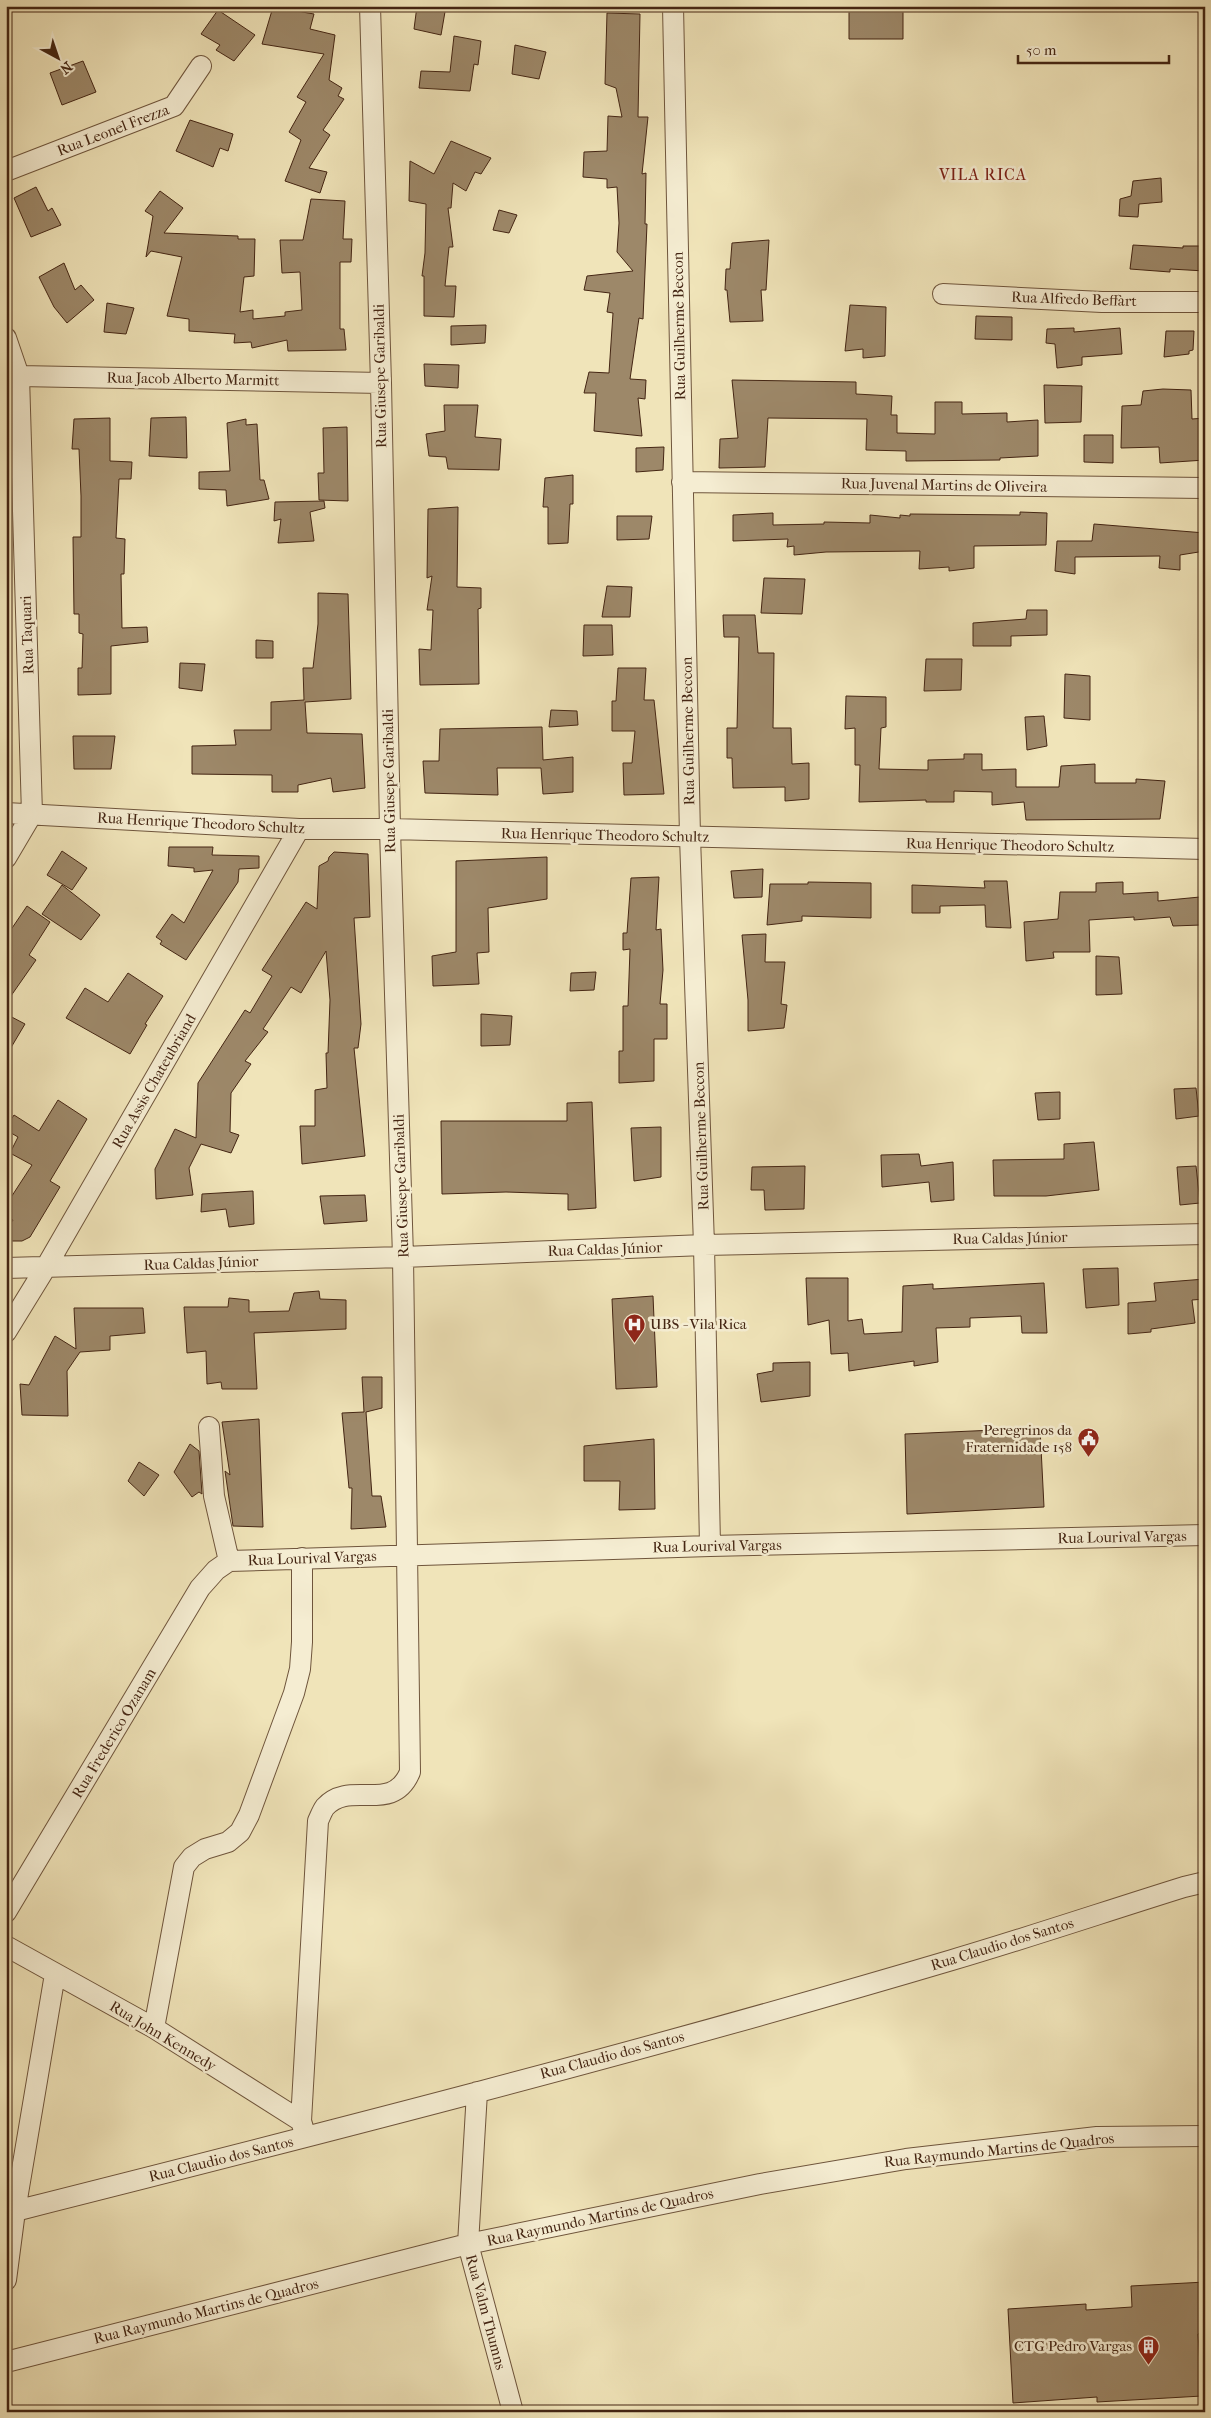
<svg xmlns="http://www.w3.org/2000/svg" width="1211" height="2418" font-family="'IM FELL French Canon',serif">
<rect width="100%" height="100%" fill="#f0e4b9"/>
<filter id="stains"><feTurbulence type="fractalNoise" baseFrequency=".004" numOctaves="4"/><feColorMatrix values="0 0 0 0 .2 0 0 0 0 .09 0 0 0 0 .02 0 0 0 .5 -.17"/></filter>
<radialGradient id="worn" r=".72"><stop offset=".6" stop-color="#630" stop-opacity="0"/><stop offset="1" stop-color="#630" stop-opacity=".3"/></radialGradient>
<path fill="#9d8869" stroke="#442513" d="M 417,6 L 446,6 L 441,35 L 414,29 Z
M 849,6 L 903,6 L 903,39 L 849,39 Z
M 273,7 L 314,14 L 310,29 L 335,35 L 329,80 L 342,88 L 338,96 L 344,99 L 323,130 L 330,135 L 309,168 L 327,172 L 320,193 L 285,181 L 301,140 L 289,132 L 306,102 L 297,97 L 324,54 L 262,44 Z
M 218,10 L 255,35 L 234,61 L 216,50 L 220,45 L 201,34 Z
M 607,13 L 640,14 L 638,117 L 648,117 L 642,174 L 646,173 L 645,224 L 647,224 L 643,319 L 639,318 L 630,379 L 646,380 L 645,399 L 638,398 L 642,436 L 594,431 L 596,393 L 584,393 L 589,372 L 609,373 L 613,313 L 607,312 L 610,293 L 584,290 L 587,276 L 633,271 L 617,252 L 619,223 L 617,187 L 607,188 L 607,179 L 583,177 L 584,152 L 607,151 L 608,116 L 622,117 L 616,88 L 605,84 Z
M 454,36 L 481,41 L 478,65 L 474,64 L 470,91 L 419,88 L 421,71 L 450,72 Z
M 515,45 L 546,52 L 539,79 L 512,74 Z
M 83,61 L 96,92 L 62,105 L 50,73 Z
M 190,120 L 233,134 L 228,151 L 220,148 L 213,167 L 176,151 Z
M 451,141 L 491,158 L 481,174 L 475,172 L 466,191 L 453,183 L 451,208 L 448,208 L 453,247 L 449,247 L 445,286 L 456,286 L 454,317 L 424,316 L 424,276 L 422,276 L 425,253 L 426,204 L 409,201 L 410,161 L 434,174 Z
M 1161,178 L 1162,202 L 1139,204 L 1138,217 L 1119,216 L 1120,199 L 1131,196 L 1133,181 Z
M 36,187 L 48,211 L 52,208 L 61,225 L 31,237 L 14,198 Z
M 160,191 L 183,208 L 164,233 L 238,236 L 238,239 L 255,239 L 254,276 L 244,277 L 240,312 L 253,310 L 253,319 L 285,316 L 285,312 L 302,310 L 300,272 L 282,273 L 280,240 L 303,240 L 311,199 L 345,201 L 343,239 L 352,239 L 351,262 L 340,262 L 340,329 L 344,329 L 346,350 L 288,351 L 287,340 L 252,348 L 251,342 L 234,343 L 235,334 L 189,331 L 189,319 L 167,316 L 182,257 L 151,251 L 146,257 L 153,216 L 145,211 Z
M 499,210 L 517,215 L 509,233 L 493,230 Z
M 769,240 L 766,290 L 761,290 L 763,321 L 730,322 L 727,290 L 725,290 L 726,269 L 730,269 L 732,243 Z
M 1133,245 L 1183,248 L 1183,246 L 1205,246 L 1205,271 L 1170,269 L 1170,272 L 1130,269 Z
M 64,263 L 75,290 L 81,285 L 94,300 L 67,323 L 54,307 L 39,277 Z
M 107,303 L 134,308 L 126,334 L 104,332 Z
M 850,305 L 886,307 L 885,356 L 863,358 L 863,349 L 845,351 Z
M 976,316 L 1012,317 L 1012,340 L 975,339 Z
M 486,325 L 485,343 L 451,345 L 451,326 Z
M 1074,328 L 1074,332 L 1120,328 L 1122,354 L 1082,357 L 1082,365 L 1057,368 L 1055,344 L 1046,343 L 1047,329 Z
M 1166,331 L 1194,331 L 1193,350 L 1189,351 L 1189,354 L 1164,357 Z
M 424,364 L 459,365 L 458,388 L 425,386 Z
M 732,380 L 856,382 L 856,394 L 892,396 L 891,415 L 897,415 L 897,433 L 935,434 L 935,402 L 962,402 L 962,414 L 1007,413 L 1007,422 L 1038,420 L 1038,456 L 1000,458 L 1000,460 L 906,461 L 906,451 L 866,450 L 867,419 L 768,418 L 765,467 L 719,468 L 720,439 L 738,438 Z
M 1044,385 L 1082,386 L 1081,422 L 1045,423 Z
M 1163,389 L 1191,390 L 1192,419 L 1205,418 L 1205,460 L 1160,463 L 1159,447 L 1121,448 L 1122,406 L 1141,405 L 1143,391 Z
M 444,405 L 478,405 L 475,437 L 501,439 L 499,470 L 448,469 L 446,457 L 429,456 L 426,434 L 445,431 Z
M 186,417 L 187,458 L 149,456 L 151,418 Z
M 110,418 L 110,461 L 132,462 L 131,479 L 119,479 L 116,538 L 125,539 L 124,574 L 121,574 L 122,628 L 147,627 L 148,642 L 111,646 L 111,694 L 78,695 L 78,668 L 82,668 L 83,634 L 79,633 L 79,614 L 74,614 L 73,537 L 81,537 L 81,496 L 79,449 L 72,449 L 74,419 Z
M 246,419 L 246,425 L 257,424 L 260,480 L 264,480 L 269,499 L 227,506 L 226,490 L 199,489 L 199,472 L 230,471 L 227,423 Z
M 347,427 L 348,501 L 319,500 L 318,473 L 324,473 L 323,428 Z
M 1084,435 L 1113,435 L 1113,463 L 1084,462 Z
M 664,447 L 663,470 L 636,472 L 636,448 Z
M 573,475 L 573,504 L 570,504 L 568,543 L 548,544 L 548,507 L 543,507 L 545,478 Z
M 324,501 L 325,508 L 310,512 L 314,541 L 278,543 L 281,519 L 274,521 L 275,502 Z
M 458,507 L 457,587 L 481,588 L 481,608 L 478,609 L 479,684 L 420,685 L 419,649 L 431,650 L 433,610 L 427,610 L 432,576 L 427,578 L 428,509 Z
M 1020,512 L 1047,513 L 1046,545 L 974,546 L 974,568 L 949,571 L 949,567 L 919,569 L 920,551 L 826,552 L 794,555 L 794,546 L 787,547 L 788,539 L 733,541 L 733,515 L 773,513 L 773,525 L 824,524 L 824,522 L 870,523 L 870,515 L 900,518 L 900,515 L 910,516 L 910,514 L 1020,515 Z
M 617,516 L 652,516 L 649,539 L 617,540 Z
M 1094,524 L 1205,533 L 1205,551 L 1180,555 L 1180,570 L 1159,568 L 1160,556 L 1075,557 L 1075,574 L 1055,571 L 1057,541 L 1092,541 Z
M 764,578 L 805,579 L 802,614 L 761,613 Z
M 607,586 L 632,587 L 630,617 L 602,617 Z
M 318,593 L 348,594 L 351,699 L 305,702 L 307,733 L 362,734 L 365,788 L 333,792 L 331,778 L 298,785 L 298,792 L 272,792 L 272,775 L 192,774 L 192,746 L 236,745 L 234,730 L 271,730 L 271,702 L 304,700 L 303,668 L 313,668 L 318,624 Z
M 1027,610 L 1047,610 L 1047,635 L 1011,636 L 1011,646 L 973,646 L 973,623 L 1026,619 Z
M 723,615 L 755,615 L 758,653 L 774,653 L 773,728 L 791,728 L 792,764 L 809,763 L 809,799 L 785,801 L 785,787 L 733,788 L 732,758 L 727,758 L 727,728 L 737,728 L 739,637 L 724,637 Z
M 584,625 L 612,625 L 613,655 L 583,656 Z
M 256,640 L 273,641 L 273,658 L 256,658 Z
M 926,659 L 962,659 L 961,690 L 924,691 Z
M 180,663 L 205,664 L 202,691 L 179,688 Z
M 618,668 L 646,668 L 644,700 L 654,700 L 664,794 L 624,795 L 623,763 L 632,763 L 635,731 L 612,731 L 612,701 L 616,701 Z
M 1065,674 L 1090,676 L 1090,720 L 1064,718 Z
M 846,696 L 886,697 L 886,727 L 881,728 L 879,769 L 928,770 L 928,760 L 964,759 L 964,754 L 982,754 L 982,770 L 1016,769 L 1016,787 L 1059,787 L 1061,766 L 1095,764 L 1095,783 L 1136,783 L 1136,779 L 1165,781 L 1160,819 L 1026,820 L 1024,802 L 992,805 L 992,792 L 954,791 L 954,802 L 926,802 L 926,800 L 859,802 L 860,765 L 855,765 L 855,728 L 845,729 Z
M 551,710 L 577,711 L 578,725 L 549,727 Z
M 1044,716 L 1047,746 L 1027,750 L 1025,717 Z
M 542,727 L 543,760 L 573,757 L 573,792 L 543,794 L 541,768 L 497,768 L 498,795 L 425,793 L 423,761 L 439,761 L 440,729 Z
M 73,736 L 115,736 L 111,769 L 74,769 Z
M 169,847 L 213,847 L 212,855 L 259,856 L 259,868 L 239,869 L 238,882 L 186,960 L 160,944 L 162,941 L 156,937 L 172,914 L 184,923 L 213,870 L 194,872 L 194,868 L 168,866 Z
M 62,851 L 87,868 L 72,890 L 47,875 Z
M 334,852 L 368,854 L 370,917 L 354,918 L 361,1024 L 358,1048 L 354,1048 L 365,1156 L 302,1164 L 300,1126 L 315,1126 L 315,1090 L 327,1088 L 326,1053 L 328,1053 L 330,1000 L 326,951 L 301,993 L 291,987 L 263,1029 L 268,1032 L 245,1061 L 251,1064 L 231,1093 L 230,1132 L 239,1135 L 231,1153 L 201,1144 L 189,1168 L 193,1195 L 156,1199 L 155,1169 L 175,1129 L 196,1138 L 198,1083 L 245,1010 L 250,1013 L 272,976 L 262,970 L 306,902 L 317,909 L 319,866 L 328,861 L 329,857 Z
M 547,857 L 547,899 L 488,908 L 489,952 L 477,953 L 479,984 L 433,986 L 432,956 L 456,952 L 456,861 Z
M 763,869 L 762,897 L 734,898 L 731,871 Z
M 659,877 L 656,930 L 661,929 L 663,970 L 660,1004 L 667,1004 L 667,1039 L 654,1039 L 654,1081 L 619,1083 L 619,1051 L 623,1051 L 623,1006 L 628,1006 L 630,949 L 623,950 L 623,933 L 627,933 L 631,878 Z
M 984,881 L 1007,881 L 1011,928 L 986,927 L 985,905 L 940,906 L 940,913 L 912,913 L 912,885 L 985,888 Z
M 808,882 L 871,883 L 871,918 L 802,916 L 802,921 L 767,925 L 770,884 L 808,884 Z
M 1123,882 L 1123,894 L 1158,892 L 1158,901 L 1200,897 L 1201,925 L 1173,926 L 1170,917 L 1134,920 L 1134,917 L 1089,920 L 1090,952 L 1053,952 L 1054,958 L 1026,961 L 1024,922 L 1058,919 L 1060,892 L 1096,892 L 1096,883 Z
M 62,885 L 100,915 L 81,940 L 42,914 Z
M 27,906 L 50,922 L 29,955 L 36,960 L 6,1003 L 6,937 Z
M 766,934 L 765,962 L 785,962 L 781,1004 L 787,1005 L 784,1028 L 748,1031 L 748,1000 L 742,935 Z
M 1096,956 L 1119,957 L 1122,994 L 1096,995 Z
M 596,972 L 594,990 L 570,991 L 571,973 Z
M 128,973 L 163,996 L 145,1024 L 147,1025 L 130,1054 L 66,1018 L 85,988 L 108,1002 Z
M 6,1014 L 25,1024 L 6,1056 Z
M 481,1014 L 512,1016 L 510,1045 L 481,1046 Z
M 1196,1088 L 1199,1116 L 1176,1119 L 1174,1089 Z
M 1060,1092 L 1060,1119 L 1038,1120 L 1035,1093 Z
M 58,1100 L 87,1119 L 50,1181 L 60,1187 L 30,1237 L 22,1241 L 6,1241 L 6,1230 L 13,1220 L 6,1215 L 6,1205 L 32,1165 L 10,1153 L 18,1137 L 6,1130 L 6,1127 L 14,1115 L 39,1131 Z
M 592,1102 L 596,1208 L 568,1210 L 568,1194 L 506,1192 L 442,1194 L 441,1121 L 567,1121 L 567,1103 Z
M 661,1127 L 661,1177 L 634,1181 L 631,1128 Z
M 1094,1142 L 1099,1190 L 1046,1196 L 994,1196 L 993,1160 L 1064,1159 L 1064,1144 Z
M 919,1154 L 921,1166 L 953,1162 L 954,1200 L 931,1202 L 929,1182 L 882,1187 L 881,1155 Z
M 805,1166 L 804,1209 L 765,1210 L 764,1190 L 751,1190 L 752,1167 Z
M 1196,1166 L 1200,1203 L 1180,1205 L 1177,1167 Z
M 253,1191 L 254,1224 L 229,1227 L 226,1209 L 201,1212 L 202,1194 Z
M 365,1195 L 367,1221 L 324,1224 L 320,1196 Z
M 1118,1268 L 1119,1305 L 1086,1308 L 1083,1269 Z
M 806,1278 L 848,1278 L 848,1321 L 862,1319 L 864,1334 L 902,1332 L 903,1286 L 933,1284 L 933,1289 L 1044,1283 L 1047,1333 L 1022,1333 L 1021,1316 L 970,1318 L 970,1327 L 936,1328 L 938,1362 L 914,1366 L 914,1361 L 849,1371 L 848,1353 L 831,1354 L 829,1320 L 808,1325 Z
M 1205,1279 L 1205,1299 L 1192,1300 L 1195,1323 L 1151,1329 L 1151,1332 L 1128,1334 L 1128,1303 L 1156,1301 L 1154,1283 Z
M 319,1291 L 320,1299 L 346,1300 L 346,1329 L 254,1333 L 257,1389 L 222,1389 L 221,1382 L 207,1384 L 206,1351 L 187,1353 L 184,1307 L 228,1307 L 229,1298 L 249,1300 L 249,1312 L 289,1311 L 294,1293 Z
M 653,1296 L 657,1387 L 616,1389 L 612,1299 Z
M 74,1308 L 143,1308 L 145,1333 L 110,1336 L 110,1350 L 80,1352 L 67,1371 L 68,1416 L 22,1415 L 20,1384 L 29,1385 L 55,1336 L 76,1349 Z
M 810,1362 L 810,1396 L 761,1402 L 757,1374 L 773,1371 L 773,1363 Z
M 362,1377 L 382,1377 L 382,1408 L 366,1412 L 372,1496 L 381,1496 L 386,1527 L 351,1529 L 352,1488 L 349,1488 L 342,1413 L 364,1412 Z
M 259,1419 L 263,1527 L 233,1526 L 225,1471 L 230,1475 L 222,1422 Z
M 1040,1428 L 1044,1507 L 907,1514 L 905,1434 Z
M 654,1439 L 655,1509 L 619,1510 L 620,1481 L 584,1481 L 584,1446 Z
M 190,1444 L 199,1451 L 202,1494 L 199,1492 L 192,1497 L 174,1472 Z
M 139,1462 L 159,1475 L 144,1496 L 128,1481 Z
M 1205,2282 L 1205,2333 L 1198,2334 L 1202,2396 L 1097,2402 L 1097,2397 L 1013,2403 L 1008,2309 L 1086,2304 L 1086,2310 L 1132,2307 L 1131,2286 Z"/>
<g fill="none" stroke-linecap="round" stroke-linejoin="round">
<defs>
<path id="minor" d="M 673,6 L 690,837 L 704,1245 L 710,1546
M 6,171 L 174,106 L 201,66
M 943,294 L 1102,302 L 1205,302
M 6,338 L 19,376 L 32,814
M 8,381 L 19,376 L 381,383
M 682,482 L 1205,488
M 6,813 L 299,829 L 390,829 L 1205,849
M 6,858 L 32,814
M 6,1268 L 403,1257 L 704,1245 L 1205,1234
M 6,1332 L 46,1267 L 299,829
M 209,1427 L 214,1496 L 229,1561
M 229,1561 L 710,1546 L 1205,1535
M 6,1912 L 200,1588 L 216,1570 L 229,1561
M 6,1946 L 154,2028 L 301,2121 L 304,2131
M 154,2028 L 184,1867 L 192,1857 L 205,1849 L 228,1842 L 240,1832 L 249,1815 L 294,1693 L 300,1669 L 302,1642 L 302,1558
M 477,2092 L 468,2244 L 513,2412
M 301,2121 L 318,1821 C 320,1817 322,1811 325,1807 C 350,1779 392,1815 410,1772 L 403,1257 L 390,829 L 381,383 L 370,6
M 15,2211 C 328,2132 642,2052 952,1960 C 1030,1937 1107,1911 1184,1887 L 1205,1882
M 6,2280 L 15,2211 L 55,1974
M 6,2362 L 468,2244 L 760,2184 L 906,2159 L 1097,2137 L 1205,2136"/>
</defs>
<use href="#minor" stroke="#6f553c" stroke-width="22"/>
<use href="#minor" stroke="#f5edd2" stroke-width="20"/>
</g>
<defs>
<symbol id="hospital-pin" viewBox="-11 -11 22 30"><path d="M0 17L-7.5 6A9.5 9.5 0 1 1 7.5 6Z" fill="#8f2418" stroke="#f5edd2"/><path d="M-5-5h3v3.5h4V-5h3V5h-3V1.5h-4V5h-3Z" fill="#fff"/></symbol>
<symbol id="civic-pin" viewBox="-11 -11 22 30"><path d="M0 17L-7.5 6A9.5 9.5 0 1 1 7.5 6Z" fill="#8f2418" stroke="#f5edd2"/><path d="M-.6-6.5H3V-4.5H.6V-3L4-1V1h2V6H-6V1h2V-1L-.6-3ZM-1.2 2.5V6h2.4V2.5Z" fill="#fff"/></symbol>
<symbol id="building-pin" viewBox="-11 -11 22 30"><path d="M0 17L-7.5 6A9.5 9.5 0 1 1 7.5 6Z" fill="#8f2418" stroke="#f5edd2"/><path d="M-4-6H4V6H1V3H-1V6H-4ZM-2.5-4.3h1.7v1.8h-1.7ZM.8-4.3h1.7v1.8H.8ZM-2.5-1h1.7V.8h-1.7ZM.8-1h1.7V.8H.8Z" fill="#fff"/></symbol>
</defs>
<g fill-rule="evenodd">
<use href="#hospital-pin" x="622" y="1312" width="25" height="34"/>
<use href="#civic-pin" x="1076" y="1426" width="25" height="34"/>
<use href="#building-pin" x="1136" y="2334" width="25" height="34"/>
</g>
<g text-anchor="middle" stroke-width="5" stroke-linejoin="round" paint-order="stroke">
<g font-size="15" fill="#442513" stroke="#f5edd2">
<text transform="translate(113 130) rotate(-21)" y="5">Rua Leonel Frezza</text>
<text transform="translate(1074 299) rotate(2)" y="5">Rua Alfredo Beffart</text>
<text transform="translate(679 326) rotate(-91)" y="5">Rua Guilherme Beccon</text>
<text transform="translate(380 376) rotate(-91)" y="5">Rua Giusepe Garibaldi</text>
<text transform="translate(193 379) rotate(1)" y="5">Rua Jacob Alberto Marmitt</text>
<text transform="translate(944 485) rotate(1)" y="5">Rua Juvenal Martins de Oliveira</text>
<text transform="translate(27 635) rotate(-92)" y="5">Rua Taquari</text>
<text transform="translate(688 731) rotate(-91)" y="5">Rua Guilherme Beccon</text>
<text transform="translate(389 781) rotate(-91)" y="5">Rua Giusepe Garibaldi</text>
<text transform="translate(201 823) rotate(3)" y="5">Rua Henrique Theodoro Schultz</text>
<text transform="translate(605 835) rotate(1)" y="5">Rua Henrique Theodoro Schultz</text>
<text transform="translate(1010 845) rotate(1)" y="5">Rua Henrique Theodoro Schultz</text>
<text transform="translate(154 1081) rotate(-60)" y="5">Rua Assis Chateubriand</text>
<text transform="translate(701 1136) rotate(-92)" y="5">Rua Guilherme Beccon</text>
<text transform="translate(401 1186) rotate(-92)" y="5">Rua Giusepe Garibaldi</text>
<text transform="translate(1010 1238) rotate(-1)" y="5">Rua Caldas Júnior</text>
<text transform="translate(605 1249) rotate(-2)" y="5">Rua Caldas Júnior</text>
<text transform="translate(201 1263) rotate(-2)" y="5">Rua Caldas Júnior</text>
<text transform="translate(1122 1537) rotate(-1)" y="5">Rua Lourival Vargas</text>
<text transform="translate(717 1546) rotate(-1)" y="5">Rua Lourival Vargas</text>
<text transform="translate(312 1558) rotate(-2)" y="5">Rua Lourival Vargas</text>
<text transform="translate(114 1733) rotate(-59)" y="5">Rua Frederico Ozanam</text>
<text transform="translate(1002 1944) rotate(-17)" y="5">Rua Claudio dos Santos</text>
<text transform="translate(163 2036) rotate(31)" y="5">Rua John Kennedy</text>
<text transform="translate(612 2055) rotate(-15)" y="5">Rua Claudio dos Santos</text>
<text transform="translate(999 2150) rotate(-6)" y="5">Rua Raymundo Martins de Quadros</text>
<text transform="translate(221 2159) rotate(-14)" y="5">Rua Claudio dos Santos</text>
<text transform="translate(600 2217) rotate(-12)" y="5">Rua Raymundo Martins de Quadros</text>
<text transform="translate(206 2311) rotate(-14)" y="5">Rua Raymundo Martins de Quadros</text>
<text transform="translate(486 2312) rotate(75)" y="5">Rua Valm Thumns</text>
</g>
<g font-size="15" fill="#442513" stroke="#f5edd2" text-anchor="end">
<text x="650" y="1329" text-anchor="start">UBS - Vila Rica</text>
<text x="1072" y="1435">Peregrinos da<tspan x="1072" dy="17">Fraternidade 158</tspan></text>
<text x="1132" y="2351">CTG Pedro Vargas</text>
</g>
<g font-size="16" letter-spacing="1" fill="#7a1f14" stroke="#f5edd2">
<text x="983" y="180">VILA RICA</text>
</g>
</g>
<rect width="1211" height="2418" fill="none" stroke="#f0e4b9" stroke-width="25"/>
<rect x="8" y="8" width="1196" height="2403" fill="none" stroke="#442513" stroke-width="2.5"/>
<rect x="12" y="12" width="1186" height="2393" fill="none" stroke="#442513"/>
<g transform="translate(58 58) rotate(140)" stroke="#f5edd2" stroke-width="4" paint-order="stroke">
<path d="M0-4L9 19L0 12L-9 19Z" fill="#442513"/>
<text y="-8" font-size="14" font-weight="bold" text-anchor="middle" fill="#442513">N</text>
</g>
<path d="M1018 55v8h151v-8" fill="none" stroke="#442513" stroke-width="2.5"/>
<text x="1026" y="55" font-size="15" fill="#442513" stroke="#f5edd2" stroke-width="4" paint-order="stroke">50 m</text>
<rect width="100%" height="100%" filter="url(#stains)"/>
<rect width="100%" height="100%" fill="url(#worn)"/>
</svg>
